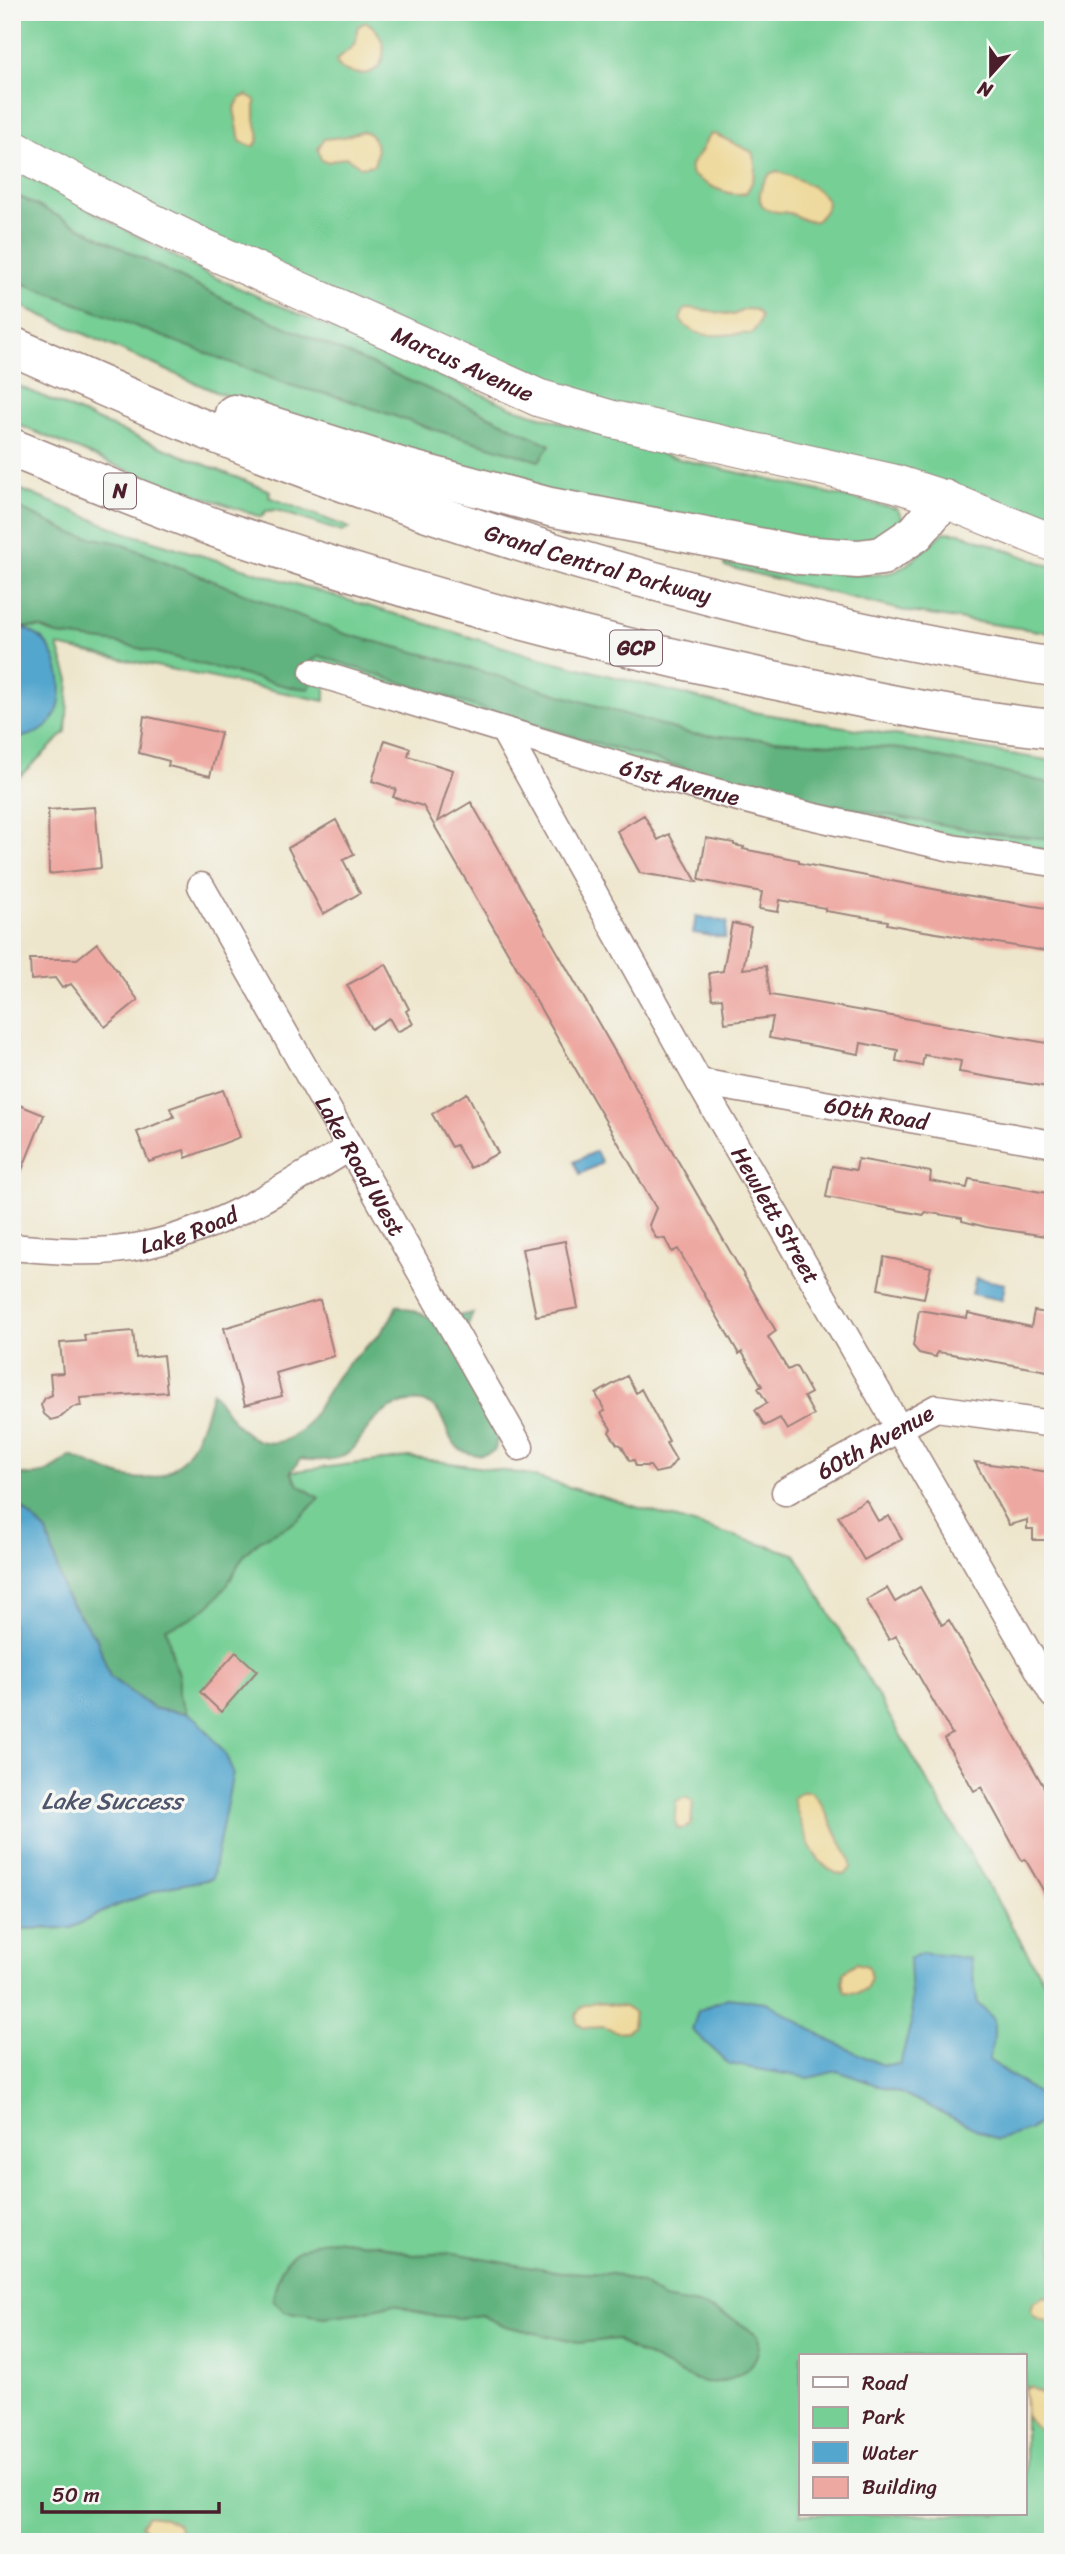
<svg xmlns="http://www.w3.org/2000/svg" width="1065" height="2554" font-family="Sriracha,sans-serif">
<rect width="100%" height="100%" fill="#f6f6f2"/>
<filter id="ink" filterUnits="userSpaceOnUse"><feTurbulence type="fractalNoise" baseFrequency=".0143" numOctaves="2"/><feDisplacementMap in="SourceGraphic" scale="14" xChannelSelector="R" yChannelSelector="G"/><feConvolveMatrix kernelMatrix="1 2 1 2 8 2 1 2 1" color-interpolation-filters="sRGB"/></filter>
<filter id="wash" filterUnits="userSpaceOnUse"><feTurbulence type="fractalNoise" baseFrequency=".00686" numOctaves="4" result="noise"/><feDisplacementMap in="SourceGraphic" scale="28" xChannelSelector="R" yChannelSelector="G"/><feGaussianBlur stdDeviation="1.57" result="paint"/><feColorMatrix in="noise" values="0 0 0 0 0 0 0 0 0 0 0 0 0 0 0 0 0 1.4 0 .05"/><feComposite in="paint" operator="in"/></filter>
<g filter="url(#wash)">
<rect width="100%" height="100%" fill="#eee6cc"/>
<path fill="#76cf95" stroke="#607760" stroke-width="2" fill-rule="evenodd" d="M 12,12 L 1053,12 L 1053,543 L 611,419 L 12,148 Z
M 12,168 L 207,274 L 511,407 L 679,459 L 897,509 L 906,524 L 863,549 L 677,524 L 437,465 L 216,392 L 12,302 Z
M 12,383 L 117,429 L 270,491 L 269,497 L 350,528 L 342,532 L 276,510 L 266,511 L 261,517 L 119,467 L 12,422 Z
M 12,486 L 124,532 L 536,657 L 753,712 L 1053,761 L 1053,851 L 928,831 L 759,796 L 325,671 L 325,701 L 58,646 L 69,680 L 66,732 L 12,784 Z
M 944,532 L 960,533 L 1053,567 L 1053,633 L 909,612 L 724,566 L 726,555 C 769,562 852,583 893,572 C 908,567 932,543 944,532 Z
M 409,1457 L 525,1474 L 795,1554 L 1053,1997 L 1053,2542 L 12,2542 L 12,1929 L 71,1928 L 117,1905 L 167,1887 L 212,1879 L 225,1753 L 187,1713 L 154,1709 L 110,1677 L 97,1640 L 65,1595 L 47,1532 L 12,1499 L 165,1487 ZM 801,2356 L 1025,2356 L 1025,2514 L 801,2514 Z"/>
<path fill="#60b27e" stroke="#556854" stroke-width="2" d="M 12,193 L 231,303 L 481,412 L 550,445 L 539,461 L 432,429 L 339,397 L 292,386 L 12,279 Z
M 12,505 L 74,534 L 119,543 L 345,634 L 427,655 L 691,734 L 902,749 L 1053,784 L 1053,839 L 995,834 L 786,797 L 530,724 L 320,656 L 309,663 L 313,680 L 309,689 L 290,687 L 118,643 L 57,635 L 41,628 L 21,627 L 12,622 Z
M 397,1305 L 438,1320 L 473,1313 L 464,1336 L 483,1404 L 498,1435 L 495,1450 C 483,1459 460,1455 452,1441 C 441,1421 442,1398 408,1402 C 391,1405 374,1418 365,1432 C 359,1440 356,1448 348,1453 C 335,1462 315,1461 300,1459 L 291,1472 L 299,1485 L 319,1498 C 312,1505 305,1515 296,1521 C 283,1531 266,1534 254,1545 C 236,1561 239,1568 227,1585 C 212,1606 191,1621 166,1628 L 174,1662 L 179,1674 L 179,1693 L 187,1713 L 154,1709 L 110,1677 L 97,1640 L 65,1595 L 47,1532 L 12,1499 L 12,1471 C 35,1482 53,1471 71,1456 C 88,1463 105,1471 122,1476 C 182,1492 201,1435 212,1391 C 232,1419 254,1460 295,1435 C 311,1425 327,1389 339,1374 C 361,1346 383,1341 397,1305 Z
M 332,2239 L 376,2244 L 413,2255 L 454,2253 L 562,2272 L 613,2274 L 642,2284 L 664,2299 L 703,2306 L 730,2317 L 758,2335 C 761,2347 757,2361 747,2369 C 710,2398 684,2374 649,2357 C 637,2351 627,2349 617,2339 L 578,2343 L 505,2326 L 481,2315 L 459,2318 L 427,2315 L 394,2304 L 363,2312 L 324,2317 L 284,2311 L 273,2300 C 280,2258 291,2247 332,2239 Z"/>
<path fill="#eeda9e" stroke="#9c7c64" stroke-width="2" d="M 366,22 C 392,35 390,80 354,73 C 345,71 340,70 336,61 C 341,54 350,51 354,44 C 357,39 356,32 358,26 Z
M 247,95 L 255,100 C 255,107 255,113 255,119 C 256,131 264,139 252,147 L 240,141 L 234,109 L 240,98 Z
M 362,131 C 378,134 379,152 374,165 L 361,167 L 346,157 L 328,162 L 321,160 L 318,149 L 324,139 L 344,137 Z
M 711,134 L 717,135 L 752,152 C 758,166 755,180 746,193 C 729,198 706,184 692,175 C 688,164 693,162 699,154 C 704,148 704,140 711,134 Z
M 777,171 C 788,175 825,188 827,202 C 828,210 821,216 816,221 C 804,223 799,216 789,213 C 781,211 773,213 766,209 C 753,200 763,181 771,173 Z
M 691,308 L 733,315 L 746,309 L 756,310 L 761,316 L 758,325 L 751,334 C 725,332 699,344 680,320 L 684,310 Z
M 801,1792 L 811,1792 L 820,1801 L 850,1859 L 851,1868 L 845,1875 C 812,1872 801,1824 793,1798 Z
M 686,1797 L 693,1802 L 691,1824 L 684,1829 L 677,1828 L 675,1821 L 676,1802 Z
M 856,1963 L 868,1966 L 871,1978 L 866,1990 L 858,1993 L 845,1992 L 842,1983 L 844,1971 Z
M 594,2002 L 624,2007 L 634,2013 L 632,2027 L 627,2031 L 618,2032 L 602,2027 L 584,2028 L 577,2023 L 576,2015 L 582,2006 Z
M 1044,2296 L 1053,2298 L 1053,2324 L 1035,2317 L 1031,2312 L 1033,2303 Z
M 1030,2387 L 1053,2400 L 1053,2435 L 1035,2426 L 1025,2415 L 1025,2389 Z
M 148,2515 L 162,2517 L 179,2525 L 180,2531 L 176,2534 L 148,2532 L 141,2525 Z"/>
<path fill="#53a6ce" stroke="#4e627c" stroke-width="2" d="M 12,622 C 22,628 38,633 45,642 C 63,663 70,712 42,730 C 33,736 22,735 12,742 Z
M 696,916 L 727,922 L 725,938 L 693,933 Z
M 596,1151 L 602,1163 L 580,1174 L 574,1162 Z
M 976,1278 L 1005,1284 L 1002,1300 L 972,1294 Z
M 12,1499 L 47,1532 L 65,1595 L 97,1640 L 110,1677 L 154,1709 L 187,1713 L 198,1720 L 225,1753 L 233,1772 L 212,1879 L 167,1887 L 117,1905 L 71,1928 L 12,1929 Z
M 921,1953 L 970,1958 L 978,2004 L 994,2019 L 994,2038 L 989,2060 L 1049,2102 L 1046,2118 L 1029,2130 L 998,2140 L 908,2096 L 837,2071 L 809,2078 L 729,2064 L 692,2030 L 698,2011 L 727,1998 L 766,2002 L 829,2040 L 882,2065 L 900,2064 L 912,2019 L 909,1959 Z"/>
<g id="blocks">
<path fill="#eea8a2" d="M 144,716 L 221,733 L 210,776 L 168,766 L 169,761 L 139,753 Z
M 385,740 L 410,748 L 408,756 L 453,770 L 437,822 L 471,802 L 776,1331 L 768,1337 L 788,1370 L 796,1366 L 811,1393 L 804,1397 L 814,1415 L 787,1430 L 780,1418 L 765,1426 L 755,1410 L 767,1403 L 758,1388 L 762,1386 L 742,1352 L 739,1354 L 678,1249 L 672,1252 L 665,1239 L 656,1238 L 649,1225 L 656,1208 L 423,806 L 393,797 L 396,789 L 372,781 Z
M 95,807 L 101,868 L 49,874 L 48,810 Z
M 644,815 L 658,840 L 669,834 L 697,882 L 640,873 L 617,831 Z
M 336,820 L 354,854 L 343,860 L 360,893 L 323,914 L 288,848 Z
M 706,838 L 734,843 L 734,845 L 744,847 L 743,849 L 799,860 L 799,863 L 959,894 L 1053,909 L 1053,949 L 1046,948 L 1046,951 L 918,930 L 887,924 L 888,921 L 825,911 L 825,908 L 780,900 L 778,912 L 759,909 L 762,892 L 699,880 Z
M 732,923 L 751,927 L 743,969 L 766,966 L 770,995 L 1053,1044 L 1053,1088 L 959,1072 L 961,1061 L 924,1055 L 922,1066 L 896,1061 L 898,1050 L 861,1043 L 859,1054 L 769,1038 L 773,1017 L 725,1023 L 722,998 L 712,999 L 709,973 L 723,971 Z
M 97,943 L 138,1000 L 105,1027 L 71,984 L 62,988 L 55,978 L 31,980 L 30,959 L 77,959 Z
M 386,964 L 409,1009 L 406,1011 L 413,1024 L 397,1032 L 389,1018 L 371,1029 L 347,985 Z
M 223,1090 L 240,1137 L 186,1158 L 184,1150 L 149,1162 L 137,1132 L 174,1117 L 170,1108 Z
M 467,1093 L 498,1153 L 470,1168 L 456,1145 L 451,1147 L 432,1114 Z
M 12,1102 L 44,1115 L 13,1192 L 12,1192 Z
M 858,1159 L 931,1172 L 930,1181 L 967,1188 L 969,1179 L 1053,1194 L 1053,1237 L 986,1227 L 962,1221 L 962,1218 L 925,1212 L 924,1215 L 826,1197 L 832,1166 L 856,1170 Z
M 565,1241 L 578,1308 L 536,1316 L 522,1249 Z
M 884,1257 L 931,1267 L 924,1298 L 878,1289 Z
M 320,1300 L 334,1356 L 276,1373 L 282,1396 L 245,1405 L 224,1328 Z
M 919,1310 L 967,1318 L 968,1313 L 1031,1327 L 1034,1311 L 1053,1314 L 1053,1372 L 952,1354 L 937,1352 L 936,1357 L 919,1353 L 913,1346 Z
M 133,1331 L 136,1358 L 163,1355 L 167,1392 L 80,1398 L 81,1406 L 73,1407 L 61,1417 L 51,1420 L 44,1414 L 41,1405 L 45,1398 L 52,1395 L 50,1374 L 63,1373 L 60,1343 L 85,1341 L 84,1335 Z
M 627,1376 L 636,1393 L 641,1389 L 669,1441 L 666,1443 L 676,1460 L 668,1470 L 655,1473 L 650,1466 L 636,1466 L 634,1460 L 630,1461 L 621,1445 L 617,1444 L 609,1432 L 611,1429 L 601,1413 L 605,1411 L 596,1394 Z
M 975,1462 L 1049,1472 L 1049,1477 L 1053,1477 L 1053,1540 L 1033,1540 L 1033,1529 L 1027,1529 L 1027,1520 L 1009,1525 Z
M 866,1500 L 878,1521 L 889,1516 L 902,1539 L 864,1560 L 838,1516 Z
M 920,1587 L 942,1625 L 949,1620 L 1053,1803 L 1053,1907 L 1025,1859 L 1022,1861 L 981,1787 L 974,1791 L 944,1739 L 952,1734 L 896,1636 L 889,1640 L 866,1600 L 887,1588 L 895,1602 Z
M 236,1652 L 257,1671 L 221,1712 L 200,1692 Z"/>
</g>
</g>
<g filter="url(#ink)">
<use href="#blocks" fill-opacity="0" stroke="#9c827c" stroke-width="2"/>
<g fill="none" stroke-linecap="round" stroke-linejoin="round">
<defs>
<g id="minor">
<path id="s1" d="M 313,672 L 641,772 L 780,809 L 952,848 L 1053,863"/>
<path id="s2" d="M 504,731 L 699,1082 L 1053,1695"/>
<path id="s3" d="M 201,886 L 520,1447"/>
<path id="s4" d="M 699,1082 L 1053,1144"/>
<path id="s5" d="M 12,1247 C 57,1251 102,1255 146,1245 C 220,1229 285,1187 349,1148"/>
<path id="s6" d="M 785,1492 L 936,1408 L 1053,1424"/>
</g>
<g id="secondary">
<path id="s7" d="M 12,148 L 97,195 L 201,246 L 539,398 L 611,419 L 894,483 L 944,499 L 1053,543"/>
</g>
<g id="motorway">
<path id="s8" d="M 12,346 C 86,379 159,412 234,441 C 497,545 774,623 1053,667"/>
<path d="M 234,414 L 401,467 L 550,507 L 800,555 L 858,559 L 882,556 L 916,533 L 944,499"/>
<path d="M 12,448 C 84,477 156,508 230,533 C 403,591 581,639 759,677 C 856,697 954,719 1053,729"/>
</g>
</defs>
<use href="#minor" stroke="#9c827c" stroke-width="29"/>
<use href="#secondary" stroke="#9c827c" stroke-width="39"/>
<use href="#motorway" stroke="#9c827c" stroke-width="41"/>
<use href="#minor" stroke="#fff" stroke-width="26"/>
<use href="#secondary" stroke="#fff" stroke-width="37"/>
<use href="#motorway" stroke="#fff" stroke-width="38"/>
</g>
</g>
<g text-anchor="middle" stroke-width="7" stroke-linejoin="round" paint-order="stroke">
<g fill="#f6f6f2" stroke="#7e6067" stroke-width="2">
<rect x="104" y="473.5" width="32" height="35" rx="5"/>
<rect x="610" y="630.5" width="52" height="35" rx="5"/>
</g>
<g font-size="21" font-weight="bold" fill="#4a1f2b">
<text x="120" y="498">N</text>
<text x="636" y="655">GCP</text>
</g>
<g font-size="23" fill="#4a1f2b" stroke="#f6f6f2">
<text dy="8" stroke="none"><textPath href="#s7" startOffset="500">Marcus Avenue</textPath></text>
<text dy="8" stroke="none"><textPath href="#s8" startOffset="626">Grand Central Parkway</textPath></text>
<text dy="8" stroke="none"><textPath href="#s1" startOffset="383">61st Avenue</textPath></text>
<text dy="8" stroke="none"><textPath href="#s4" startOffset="180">60th Road</textPath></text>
<text dy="8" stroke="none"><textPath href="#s3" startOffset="322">Lake Road West</textPath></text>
<text dy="8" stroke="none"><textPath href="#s2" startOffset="555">Hewlett Street</textPath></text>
<text dy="8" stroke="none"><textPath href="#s5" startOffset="180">Lake Road</textPath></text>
<text dy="8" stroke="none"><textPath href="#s6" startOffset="103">60th Avenue</textPath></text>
</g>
<g font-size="24" font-style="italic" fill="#4e556c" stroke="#f6f6f2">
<text x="112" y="1809">Lake Success</text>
</g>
</g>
<rect width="1065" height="2554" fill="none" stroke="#f6f6f2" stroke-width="42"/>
<rect x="799" y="2354" width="228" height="161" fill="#f6f6f2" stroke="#b1a0a2" stroke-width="2"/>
<rect x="813" y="2377" width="35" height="10" fill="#ffffff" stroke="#b1a0a2" stroke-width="2"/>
<text x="862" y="2390" font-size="21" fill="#4a1f2b">Road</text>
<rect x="813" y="2407" width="35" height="21" fill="#76cf95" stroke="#b1a0a2" stroke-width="2"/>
<text x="862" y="2424" font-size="21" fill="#4a1f2b">Park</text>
<rect x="813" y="2442" width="35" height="21" fill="#53a6ce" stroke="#b1a0a2" stroke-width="2"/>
<text x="862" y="2460" font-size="21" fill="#4a1f2b">Water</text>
<rect x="813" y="2477" width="35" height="21" fill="#eea8a2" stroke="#b1a0a2" stroke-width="2"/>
<text x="862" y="2494" font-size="21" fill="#4a1f2b">Building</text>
<g transform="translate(991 74) rotate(201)" stroke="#f6f6f2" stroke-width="5" paint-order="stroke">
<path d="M0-5L12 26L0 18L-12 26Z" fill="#4a1f2b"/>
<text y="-10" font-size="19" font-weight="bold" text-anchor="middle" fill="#4a1f2b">N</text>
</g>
<path d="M42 2502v10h177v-10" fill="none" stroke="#4a1f2b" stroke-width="3.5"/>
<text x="52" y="2502" font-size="21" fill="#4a1f2b" stroke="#f6f6f2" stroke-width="5" paint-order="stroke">50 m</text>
</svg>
